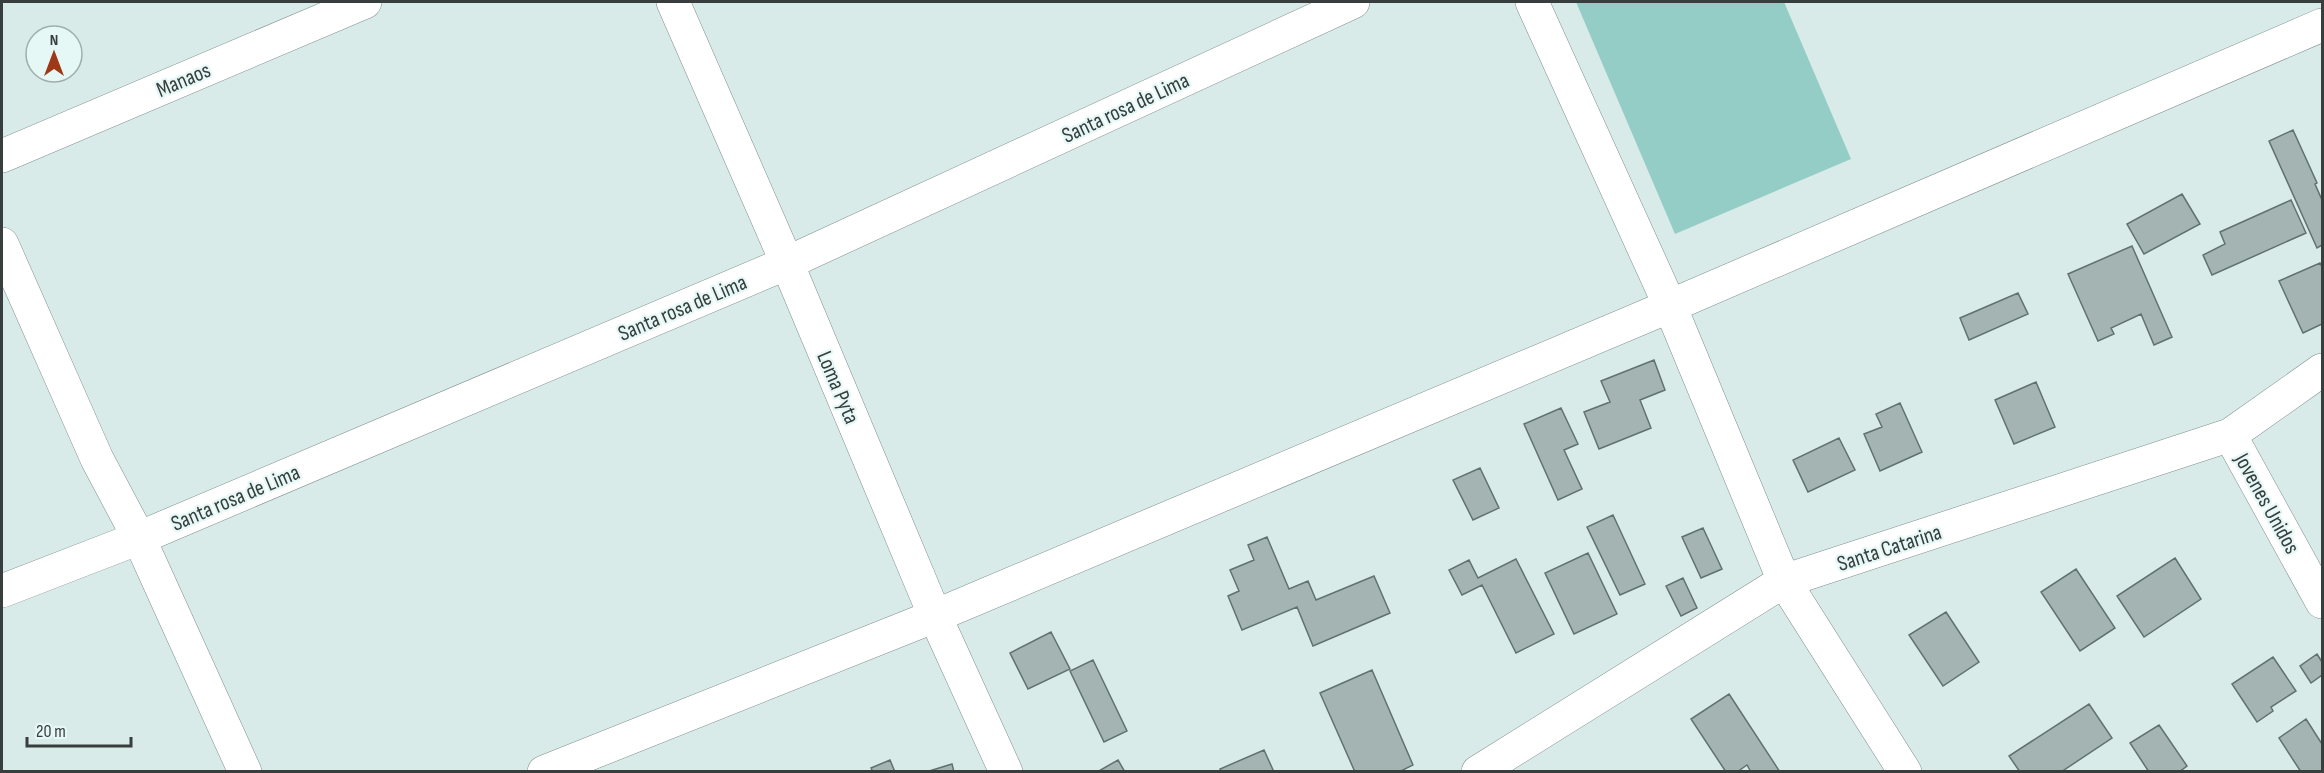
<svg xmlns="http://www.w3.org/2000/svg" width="2324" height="773" font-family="'Sofia Sans Condensed',sans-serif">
<rect width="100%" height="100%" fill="#d9ebe9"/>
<path fill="#94ccc6" d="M 1576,2 L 1784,2 L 1851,159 L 1675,234 Z"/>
<path fill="#a3b4b2" stroke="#61716f" stroke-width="1.5" d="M 2293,130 L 2317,183 L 2315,184 L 2322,200 L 2322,245 L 2317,248 L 2269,141 Z
M 2182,194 L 2200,224 L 2144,254 L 2127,224 Z
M 2291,200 L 2306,233 L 2212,275 L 2203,255 L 2225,244 L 2220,232 Z
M 2132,246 L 2172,337 L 2154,345 L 2141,314 L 2111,328 L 2114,334 L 2098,341 L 2068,274 Z
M 2320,263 L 2322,267 L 2322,324 L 2303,333 L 2279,281 Z
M 2018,293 L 2028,314 L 1969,340 L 1960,318 Z
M 1654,360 L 1665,390 L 1640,400 L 1651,428 L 1599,449 L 1584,412 L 1610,402 L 1601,381 Z
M 2036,382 L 2055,427 L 2014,444 L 1995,400 Z
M 1900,403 L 1922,452 L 1880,471 L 1864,434 L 1882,427 L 1876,414 Z
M 1561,408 L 1578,444 L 1564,450 L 1582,489 L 1558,500 L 1524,424 Z
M 1839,438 L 1855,470 L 1808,492 L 1793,460 Z
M 1480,468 L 1499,508 L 1473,520 L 1453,480 Z
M 1613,515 L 1645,584 L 1620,595 L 1587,527 Z
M 1703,528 L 1722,569 L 1701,578 L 1682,537 Z
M 1267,537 L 1289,589 L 1308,581 L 1316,600 L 1374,576 L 1390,613 L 1313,646 L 1297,607 L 1242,630 L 1228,596 L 1239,591 L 1230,570 L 1254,560 L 1248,545 Z
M 1588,553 L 1617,614 L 1574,634 L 1545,573 Z
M 2175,558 L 2201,599 L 2144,637 L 2117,596 Z
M 1516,559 L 1554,634 L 1516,653 L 1482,585 L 1462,595 L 1449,570 L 1469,560 L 1478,578 Z
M 2076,569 L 2115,628 L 2080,651 L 2041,592 Z
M 1683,578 L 1697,608 L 1681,616 L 1666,586 Z
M 1946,612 L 1979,662 L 1943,686 L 1909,635 Z
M 1051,632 L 1070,669 L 1028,689 L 1010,653 Z
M 2317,654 L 2322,662 L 2322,675 L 2311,683 L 2300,666 Z
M 2273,657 L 2296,691 L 2271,707 L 2273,711 L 2257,722 L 2232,684 Z
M 1093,660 L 1127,731 L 1104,742 L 1070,671 Z
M 1372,670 L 1413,765 L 1399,772 L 1355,772 L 1320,693 Z
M 1729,694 L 1780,772 L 1751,772 L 1747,765 L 1737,772 L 1726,772 L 1691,719 Z
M 2089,704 L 2112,738 L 2061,772 L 2020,772 L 2009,756 Z
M 2306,719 L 2322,744 L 2322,770 L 2320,772 L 2301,772 L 2279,738 Z
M 2159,725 L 2187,766 L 2179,772 L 2149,772 L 2130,743 Z
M 1264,750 L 1274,772 L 1222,772 L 1220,769 Z
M 890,760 L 895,772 L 873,772 L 871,768 Z
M 1118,760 L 1125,772 L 1097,772 Z
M 952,764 L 954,772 L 926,772 Z"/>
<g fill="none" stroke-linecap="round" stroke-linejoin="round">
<defs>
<path id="street" d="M 673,2 L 787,263 L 935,616 L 1006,772
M 1532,2 L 1670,306 L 1784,581 L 1905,772
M 2,156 L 365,2
M 2,244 L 97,459 L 139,538 L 245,772
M 2230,435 L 2322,602
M 2,591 L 139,538 L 787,263 L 1353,2
M 544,772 L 935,616 L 1670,306 L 2322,25
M 1478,772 L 1784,581 L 2230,435 L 2322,370"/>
</defs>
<use href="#street" stroke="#7f908e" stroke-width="34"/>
<use href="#street" stroke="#fff" stroke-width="33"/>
</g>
<g text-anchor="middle" stroke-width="4.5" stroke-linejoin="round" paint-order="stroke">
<g font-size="22" fill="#373e3d" stroke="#e6f8f6">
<text transform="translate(183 79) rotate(-23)" y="8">Manaos</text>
<text transform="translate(1125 107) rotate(-25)" y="8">Santa rosa de Lima</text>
<text transform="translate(682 307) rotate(-23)" y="8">Santa rosa de Lima</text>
<text transform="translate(839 387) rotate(67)" y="8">Loma Pyta</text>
<text transform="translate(235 497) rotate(-23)" y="8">Santa rosa de Lima</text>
<text transform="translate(2268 503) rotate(61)" y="8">Jovenes Unidos</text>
<text transform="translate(1889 547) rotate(-18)" y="8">Santa Catarina</text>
</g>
</g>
<rect width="2324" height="773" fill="none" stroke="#373e3d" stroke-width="6"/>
<g transform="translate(54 54)"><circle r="28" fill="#e6f8f6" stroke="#a0aeac" stroke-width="1.5"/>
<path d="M0-4.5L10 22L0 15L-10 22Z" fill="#9f3816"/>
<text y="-9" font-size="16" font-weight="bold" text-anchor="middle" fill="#373e3d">N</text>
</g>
<path d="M27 737v9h104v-9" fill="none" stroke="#373e3d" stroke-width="3"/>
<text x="36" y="737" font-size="18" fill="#373e3d" stroke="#e6f8f6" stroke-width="4.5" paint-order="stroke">20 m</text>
</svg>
